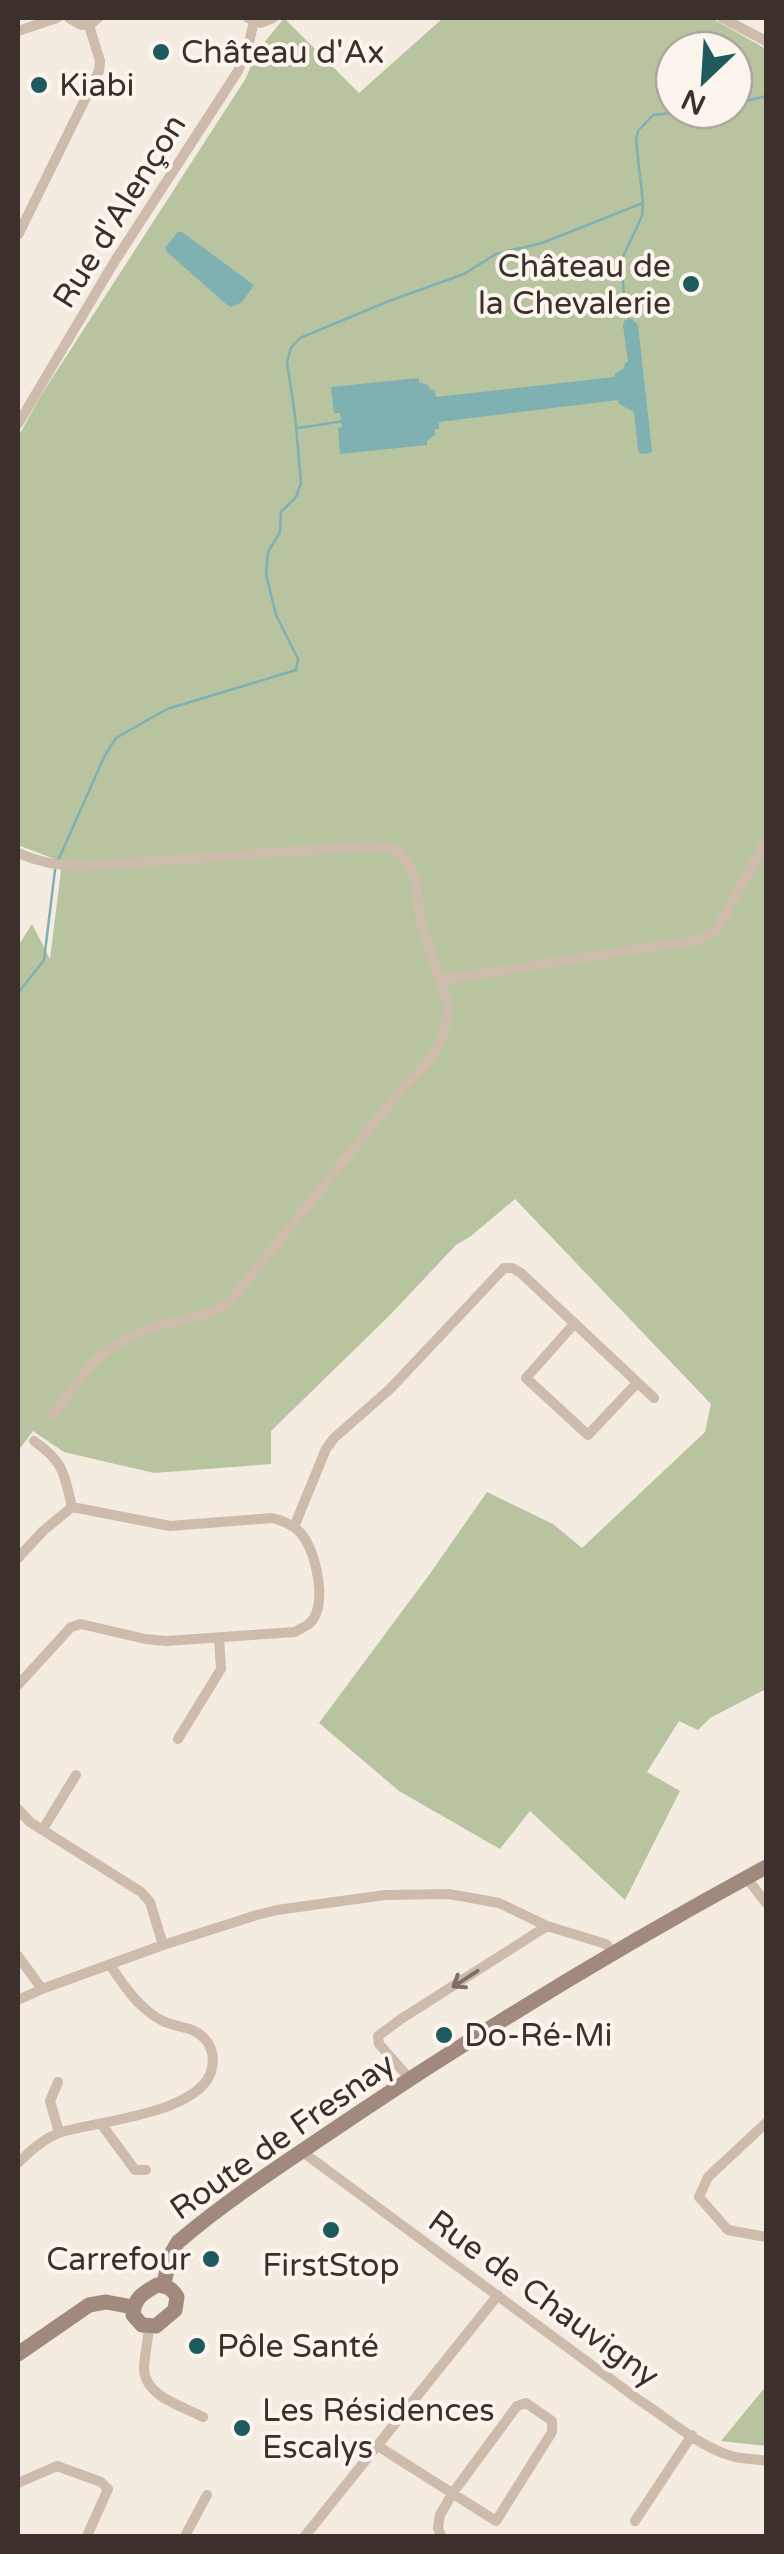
<svg xmlns="http://www.w3.org/2000/svg" width="784" height="2554" font-family="'Varela Round',sans-serif">
<rect width="100%" height="100%" fill="#f4ebe1"/>
<path fill="#b8c4a0" fill-rule="evenodd" d="M 284,18 L 359,93 L 443,18 L 711,18 L 766,49 L 766,1689 L 710,1718 L 698,1730 L 679,1721 L 647,1772 L 680,1791 L 625,1900 L 530,1811 L 500,1849 L 399,1791 L 319,1723 L 429,1575 L 487,1492 L 553,1524 L 582,1548 L 705,1432 L 711,1404 L 515,1199 L 471,1236 L 456,1245 L 390,1315 L 271,1431 L 271,1464 L 154,1473 L 64,1452 L 33,1431 L 18,1451 L 18,946 L 32,924 L 50,959 L 62,862 L 18,845 L 18,437 L 40,397 L 246,78 L 256,53 ZM 674,50 L 734,50 L 734,110 L 674,110 Z
M 766,2386 L 766,2446 L 721,2441 Z"/>
<path fill="#7fb0b2" d="M 178,232 L 182,232 L 254,285 L 242,302 L 231,307 L 226,304 L 167,252 L 165,248 Z
M 632,319 L 638,325 L 652,451 L 650,453 L 641,454 L 638,451 L 634,412 L 619,404 L 618,400 L 439,422 L 439,429 L 435,429 L 435,435 L 427,441 L 427,445 L 340,454 L 338,428 L 342,427 L 340,413 L 334,413 L 331,387 L 419,378 L 419,382 L 428,385 L 430,390 L 434,389 L 436,397 L 615,377 L 615,374 L 624,368 L 625,363 L 628,362 L 623,325 L 625,320 Z"/>
<g fill="none" stroke-linecap="round" stroke-linejoin="round">
<path stroke="#7fb0b2" stroke-width="2.5" d="M 734,104 L 766,96
M 629,320 L 625,305 L 621,261 L 642,216 L 643,203 L 636,140 L 638,131 L 653,115 L 692,111
M 298,428 L 344,421
M 58,861 L 104,757 L 116,738 L 167,709 L 296,670 L 298,659 L 276,615 L 266,574 L 268,552 L 280,532 L 281,512 L 296,497 L 301,483 L 295,415 L 287,362 L 291,348 L 300,338 L 389,301 L 464,274 L 496,254 L 542,243 L 643,203
M 18,993 L 44,960 L 55,870"/>
<path stroke="#cdbbac" stroke-width="10" d="M 69,18 L 81,25 L 91,24 L 98,18
M 248,18 L 260,23 L 273,18
M 722,18 L 766,41
M 18,31 L 57,18
M 18,235 L 99,71 L 100,61 L 90,29 L 91,24
M 18,424 L 113,264 L 238,71 L 248,46 L 254,22
M 18,853 C 41,863 61,867 86,866 L 368,846 L 385,847 L 399,852 L 411,868 L 416,882 L 420,920 L 449,1009 L 442,1039 L 429,1061 L 399,1092 L 229,1303 C 208,1316 184,1319 161,1325 C 104,1341 87,1369 53,1415
M 440,980 L 698,940 L 716,931 L 766,840
M 574,1324 L 526,1378 L 588,1435 L 637,1383
M 34,1441 C 64,1462 64,1473 72,1507
M 294,1527 L 326,1449 L 334,1438 L 390,1389 L 504,1268 L 512,1268 L 521,1273 L 654,1398
M 18,1558 L 43,1531 L 72,1507 L 170,1526 L 272,1518 C 285,1521 298,1527 305,1539 C 317,1558 328,1607 309,1624 C 308,1625 296,1631 295,1632 L 166,1641 L 145,1639 L 81,1624 L 71,1627 L 18,1685
M 178,1739 L 221,1669 L 219,1638
M 18,1809 L 30,1822 L 141,1892 L 150,1902 L 163,1945
M 43,1829 L 76,1775
M 746,1877 L 766,1903
M 18,1956 L 42,1989
M 18,2000 L 42,1989 L 163,1945 L 257,1915 L 277,1910 L 385,1895 L 449,1894 L 499,1903 L 547,1926 L 606,1944 L 613,1952
M 410,2079 L 379,2044 L 378,2036 L 401,2019 L 547,1926
M 58,2082 L 50,2101 L 59,2132
M 766,2123 L 708,2177 L 699,2197 L 728,2230 L 766,2237
M 102,2125 L 135,2170 L 146,2170
M 304,2150 L 308,2156 L 639,2400 C 669,2419 700,2448 735,2457 C 745,2459 756,2459 766,2461
M 18,2163 C 30,2151 45,2137 62,2132 C 98,2121 204,2113 212,2068 C 214,2058 212,2047 205,2039 C 194,2026 177,2028 163,2021 C 140,2010 124,1986 110,1965
M 149,2326 C 148,2340 145,2354 144,2367 C 143,2396 182,2406 203,2417
M 378,2446 L 381,2448 L 496,2521 L 552,2432 L 552,2421 L 526,2403 L 517,2406 L 452,2494 L 440,2515 L 438,2528 L 441,2536
M 18,2483 L 57,2466 L 101,2482 L 108,2489 L 87,2536
M 635,2521 L 692,2435
M 185,2536 L 207,2495
M 305,2536 L 498,2295"/>
<path stroke="#a18a7d" stroke-width="15" d="M 157,2285 C 167,2286 172,2288 177,2297 L 175,2310 L 156,2326 L 142,2325 L 133,2315 C 134,2298 143,2293 157,2285 Z
M 163,2286 L 172,2252 L 178,2242 C 233,2195 297,2155 357,2114 C 490,2025 626,1943 766,1867
M 18,2354 L 89,2305 L 106,2302 L 133,2307"/>
</g>
<defs><path id="oneway-shaft" d="M-6 0H5M1.5-3L5.5 0L1.5 3" fill="none" stroke-width="1.6" stroke-linecap="round" stroke-linejoin="round" transform="scale(2.5)"/></defs>
<use stroke="#7d6f65" href="#oneway-shaft" transform="translate(465 1979) rotate(147)"/>
<g fill="#1f5a5e" stroke="#fbf5ee" stroke-width="4">
<circle cx="161" cy="52" r="10"/>
<circle cx="39" cy="85" r="10"/>
<circle cx="691" cy="284" r="10"/>
<circle cx="444" cy="2035" r="10"/>
<circle cx="331" cy="2230" r="10"/>
<circle cx="211" cy="2259" r="10"/>
<circle cx="197" cy="2346" r="10"/>
<circle cx="242" cy="2428" r="10"/>
</g>
<g text-anchor="middle" stroke-width="8" stroke-linejoin="round" paint-order="stroke">
<g font-size="32" fill="#3b302b" stroke="#fbf5ee" text-anchor="start">
<text x="181" y="63">Château d'Ax</text>
<text x="59" y="96">Kiabi</text>
<text x="671" y="277" text-anchor="end">Château de<tspan x="671" dy="37">la Chevalerie</tspan></text>
<text x="464" y="2046">Do-Ré-Mi</text>
<text x="191" y="2270" text-anchor="end">Carrefour</text>
<text x="331" y="2276" text-anchor="middle">FirstStop</text>
<text x="217" y="2357">Pôle Santé</text>
<text x="262" y="2421">Les Résidences<tspan x="262" dy="37">Escalys</tspan></text>
</g>
<g font-size="32" fill="#3b302b" stroke="#fbf5ee">
<text transform="translate(119 211) rotate(-58)" y="11">Rue d'Alençon</text>
<text transform="translate(282 2136) rotate(-35)" y="11">Route de Fresnay</text>
<text transform="translate(544 2298) rotate(36)" y="11">Rue de Chauvigny</text>
</g>
</g>
<rect width="784" height="2554" fill="none" stroke="#3b302b" stroke-width="40"/>
<g transform="translate(704 80) rotate(205)"><circle r="48" fill="#fbf5ee" stroke="#aea6a0" stroke-width="2.5"/>
<path d="M0-8L18 38L0 25L-18 38Z" fill="#1f5a5e"/>
<text y="-15" font-size="28" font-weight="bold" text-anchor="middle" fill="#3b302b">N</text>
</g>
</svg>
